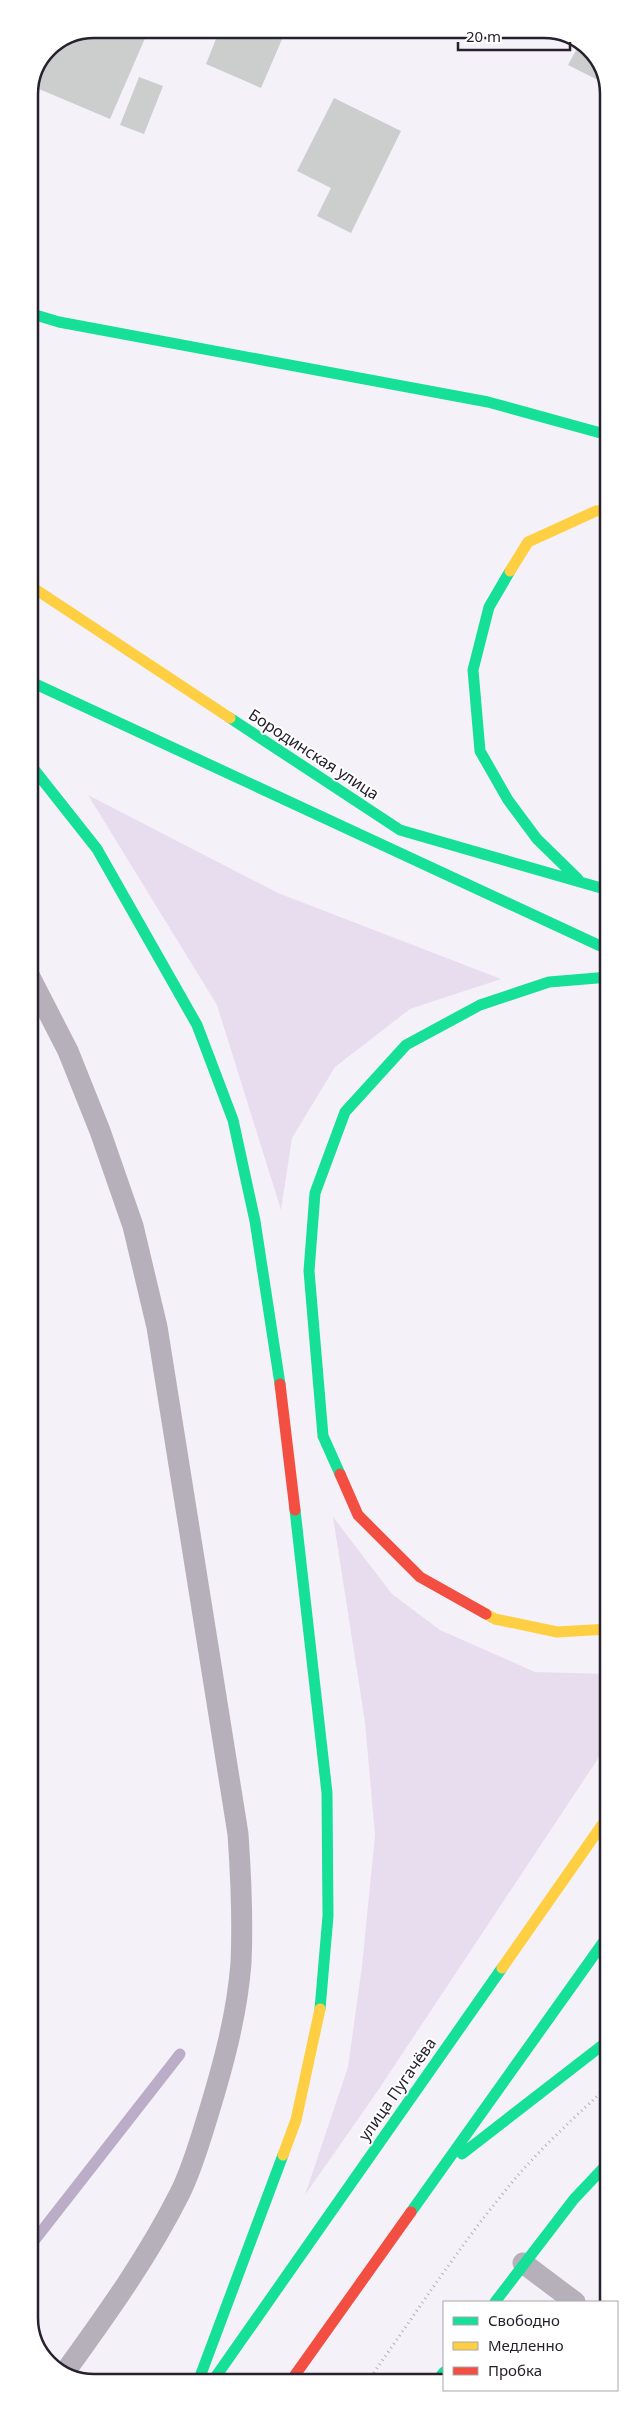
<svg xmlns="http://www.w3.org/2000/svg" width="638" height="2411" font-family="'Noto Sans',sans-serif">
<rect width="100%" height="100%" fill="#f5f1f8"/>
<path fill="#e7ddef" d="M 88,795 L 278,893 L 501,979 L 410,1009 L 335,1067 L 292,1138 L 281,1210 L 217,1005 Z
M 333,1517 L 392,1594 L 440,1630 L 535,1672 L 609,1674 L 609,1742 L 379,2089 L 305,2195 L 348,2067 L 362,1966 L 375,1835 L 365,1722 Z"/>
<g fill="none" stroke-linecap="round" stroke-linejoin="round">
<path stroke="#bbadc7" stroke-width="11" d="M 30,2246 L 180,2054"/>
</g>
<path fill="#cbcecc" d="M 94,29 L 149,29 L 110,119 L 32,86 L 48,48 Z
M 220,29 L 286,30 L 261,88 L 206,64 Z
M 580,43 L 590,48 L 608,85 L 568,65 Z
M 139,77 L 163,86 L 144,134 L 120,125 Z
M 334,98 L 401,131 L 351,233 L 317,216 L 331,188 L 297,171 Z"/>
<g fill="none" stroke-linecap="round" stroke-linejoin="round">
<path stroke="#b4b0b7" stroke-width="3" stroke-dasharray="1 4" stroke-linecap="butt" d="M 368,2381 C 413,2317 456,2251 505,2191 C 536,2152 573,2119 609,2085"/>
<path stroke="#b6b0bb" stroke-width="21" d="M 29,975 L 68,1051 L 100,1131 L 133,1226 L 157,1327 L 238,1834 C 241,1877 243,1920 241,1963 C 237,2015 223,2066 208,2115 C 200,2141 192,2169 180,2193 C 148,2257 106,2315 65,2372
M 523,2263 L 575,2302"/>
<path stroke="#16e098" stroke-width="11" d="M 29,313 L 59,322 L 488,402 L 608,435
M 510,571 L 489,607 L 473,670 L 480,751 L 508,800 L 537,839 L 578,879
M 29,681 L 609,950
M 230,718 L 400,830 L 608,890
M 29,763 L 97,849 L 197,1025 L 233,1120 L 255,1221 L 280,1384
M 340,1474 L 323,1436 L 309,1271 L 315,1193 L 345,1112 L 406,1045 L 480,1005 L 549,982 L 609,977
M 295,1510 L 327,1793 L 328,1916 L 320,2009
M 462,2154 L 609,2040
M 411,2212 L 609,1934
M 495,2302 L 574,2199 L 609,2162
M 437,2381 L 444,2372
M 198,2382 L 283,2155
M 212,2382 L 502,1968"/>
<path stroke="#ffcf43" stroke-width="11" d="M 510,571 L 528,542 L 596,511 L 608,510
M 29,585 L 230,718
M 486,1614 L 495,1619 L 557,1632 L 609,1629
M 502,1968 L 609,1815
M 283,2155 L 296,2120 L 320,2009"/>
<path stroke="#f24e42" stroke-width="11" d="M 280,1384 L 295,1510
M 340,1474 L 358,1515 L 420,1577 L 486,1614
M 290,2382 L 411,2212"/>
</g>
<g text-anchor="middle" stroke-width="4" stroke-linejoin="round" paint-order="stroke">
<g font-size="16" fill="#27212d" stroke="#fff">
<text transform="translate(314 754) rotate(33)" y="6">Бородинская улица</text>
<text transform="translate(397 2089) rotate(-55)" y="6">улица Пугачёва</text>
</g>
</g>
<path d="M0 0H638V2411H0ZM94 38H544A56 56 0 0 1 600 94V2318A56 56 0 0 1 544 2374H94A56 56 0 0 1 38 2318V94A56 56 0 0 1 94 38Z" fill="#fff" fill-rule="evenodd"/>
<path fill="none" stroke="#27212d" stroke-width="2.5" d="M94 38H544A56 56 0 0 1 600 94V2318A56 56 0 0 1 544 2374H94A56 56 0 0 1 38 2318V94A56 56 0 0 1 94 38Z"/>
<rect x="443" y="2301" width="175" height="90" fill="#ffffff" stroke="#a9a6ab"/>
<rect x="453" y="2317" width="25" height="8" fill="#16e098" stroke="#a9a6ab"/>
<text x="488" y="2326" font-size="15" fill="#27212d">Свободно</text>
<rect x="453" y="2342" width="25" height="8" fill="#ffcf43" stroke="#a9a6ab"/>
<text x="488" y="2351" font-size="15" fill="#27212d">Медленно</text>
<rect x="453" y="2367" width="25" height="8" fill="#f24e42" stroke="#a9a6ab"/>
<text x="488" y="2376" font-size="15" fill="#27212d">Пробка</text>
<path d="M458 42v8h112v-8" fill="none" stroke="#27212d" stroke-width="2.5"/>
<text x="466" y="42" font-size="15" fill="#27212d" stroke="#ffffff" stroke-width="4" paint-order="stroke">20 m</text>
</svg>
